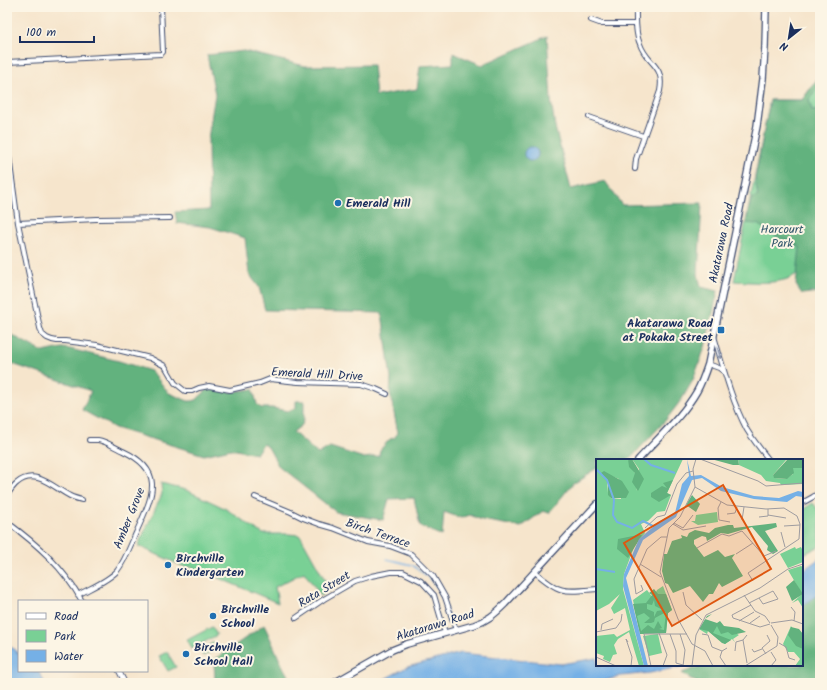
<svg xmlns="http://www.w3.org/2000/svg" width="827" height="690" font-family="Kalam,sans-serif">
<rect width="100%" height="100%" fill="#fcf5e5"/>
<filter id="ink" filterUnits="userSpaceOnUse"><feTurbulence type="fractalNoise" baseFrequency=".025" numOctaves="2"/><feDisplacementMap in="SourceGraphic" scale="8" xChannelSelector="R" yChannelSelector="G"/><feConvolveMatrix kernelMatrix="1 2 1 2 8 2 1 2 1" color-interpolation-filters="sRGB"/></filter>
<filter id="wash" filterUnits="userSpaceOnUse"><feTurbulence type="fractalNoise" baseFrequency=".012" numOctaves="4" result="noise"/><feDisplacementMap in="SourceGraphic" scale="16" xChannelSelector="R" yChannelSelector="G"/><feGaussianBlur stdDeviation="0.9" result="paint"/><feColorMatrix in="noise" values="0 0 0 0 0 0 0 0 0 0 0 0 0 0 0 0 0 1.4 0 .05"/><feComposite in="paint" operator="in"/></filter>
<g filter="url(#wash)">
<rect width="100%" height="100%" fill="#f6e5cc"/>
<path fill="#79d095" stroke="#4a807a" d="M 820,75 L 820,256 C 812,263 794,278 784,280 C 768,284 751,282 734,281 L 770,100 L 802,100 Z
M 161,484 L 186,490 L 216,504 L 226,509 L 263,534 L 288,534 L 300,535 L 330,589 L 321,596 L 304,572 L 275,587 L 278,603 L 190,566 L 187,568 L 138,546 L 162,494 Z
M 813,503 L 820,512 L 820,546 L 802,555 L 802,510 Z
M 212,627 L 217,635 L 192,649 L 187,640 Z
M 214,642 L 218,648 L 203,656 L 200,650 Z
M 167,652 L 176,667 L 168,671 L 159,656 Z"/>
<path fill="#62b27e" stroke="#3e706e" d="M 547,36 L 551,100 L 555,127 L 571,189 L 605,181 L 622,205 L 702,203 L 698,274 L 701,287 L 718,291 L 705,347 L 693,380 L 682,399 L 665,421 L 629,460 L 597,460 L 597,468 L 573,483 L 549,513 L 543,511 L 521,527 L 482,520 L 470,515 L 461,518 L 444,512 L 442,536 L 420,526 L 414,498 L 389,499 L 383,520 L 336,512 L 279,467 L 268,447 L 263,444 L 256,454 L 231,449 L 204,455 L 115,428 L 82,410 L 91,391 L 7,362 L 7,333 L 8,333 L 43,352 L 62,348 L 70,349 L 119,361 L 151,371 L 169,393 L 188,401 L 192,401 L 196,400 L 208,389 L 231,392 L 253,389 L 257,404 L 261,408 L 272,408 L 288,411 L 296,408 L 296,401 L 304,401 L 304,419 L 302,425 L 293,432 L 318,454 L 330,447 L 364,458 L 379,456 L 380,450 L 390,439 L 394,438 L 398,433 L 390,393 L 391,379 L 382,313 L 265,310 L 259,287 L 249,274 L 245,238 L 210,227 L 177,223 L 175,212 L 209,210 L 208,139 L 215,94 L 207,55 L 244,51 L 305,66 L 373,65 L 376,96 L 417,89 L 420,66 L 453,64 L 453,53 L 482,65 Z
M 820,76 L 820,84 L 809,100 L 812,111 L 820,110 L 820,292 L 802,294 L 796,285 L 800,247 L 775,235 L 757,224 L 746,223 L 751,199 L 758,196 L 755,179 L 770,100 L 802,100 Z
M 820,592 L 820,683 L 697,683 L 682,673 L 704,665 L 802,665 L 802,605 Z
M 264,625 C 274,644 280,666 293,683 L 215,683 L 214,660 Z"/>
<path fill="#75b0e6" stroke="#4870a2" d="M524 154a7 7 0 1 1 14 0a7 7 0 1 1-14 0Z
M 820,558 L 820,593 L 802,606 L 802,571 Z
M 7,642 L 10,646 L 19,654 L 19,671 L 38,671 L 45,683 L 15,683 L 7,676 Z
M 461,653 L 561,664 L 597,658 L 597,665 L 689,665 L 650,673 L 621,676 L 596,683 L 377,683 L 407,667 Z"/>
<g fill="none" stroke-linecap="round" stroke-linejoin="round">
<path stroke="#75b0e6" stroke-width="1.5" d="M 387,559 L 412,565 L 427,576 L 437,587
M 439,591 L 444,602 L 449,622"/>
</g>
</g>
<g filter="url(#ink)">
<g fill="none" stroke-linecap="round" stroke-linejoin="round">
<defs>
<path id="street" d="M 591,20 L 602,24 L 636,24
M 7,62 L 161,54 L 163,52 L 161,7
M 589,117 L 643,136
M 7,142 L 18,223 L 40,328 L 42,334 L 47,338 L 52,340 L 57,341 L 65,341 L 97,345 L 150,358 L 165,366 L 175,383 L 185,391 L 192,391 L 199,388 L 209,386 L 230,390 L 260,383 L 270,379 L 298,382 L 361,384 L 376,389 L 387,394
M 635,169 L 636,159 L 660,91 C 665,64 647,65 640,44 C 635,33 636,19 636,7
M 18,223 L 96,219 L 170,218
M 714,336 C 723,367 732,402 747,430 C 753,440 761,450 769,460
M 708,364 L 719,368 L 724,372
M 7,495 C 10,491 13,486 17,483 C 35,467 54,488 70,496 C 74,498 78,499 82,500
M 255,497 L 291,512 L 303,518 L 319,524 L 333,528 L 368,542 L 390,546 L 411,554 L 433,576 L 445,597 L 456,630
M 802,503 L 813,497 L 820,492
M 7,522 C 38,545 63,567 82,601
M 535,572 C 560,594 564,592 597,589
M 78,595 C 90,588 108,581 117,571 C 125,561 131,544 136,533 C 151,498 168,472 123,451 C 116,448 106,441 98,440 C 95,440 92,440 89,440
M 296,618 L 324,599 L 355,581 L 371,576 L 391,572 L 403,572 L 421,581 L 434,595 L 445,633
M 119,671 L 125,683"/>
<path id="secondary" d="M 638,460 C 658,438 682,417 697,391 C 702,382 705,373 708,364 L 757,126 L 763,79 L 765,47 L 766,7
M 334,683 L 392,650 L 407,644 L 474,625 C 487,621 495,614 505,604 L 597,504"/>
</defs>
<use href="#street" stroke="#3c4a6e" stroke-width="6"/>
<use href="#secondary" stroke="#3c4a6e" stroke-width="8"/>
<use href="#street" stroke="#fff" stroke-width="4"/>
<use href="#secondary" stroke="#fff" stroke-width="5.5"/>
</g>
<defs><path id="oneway-shaft" d="M-6 0H5M1.5-3L5.5 0L1.5 3" fill="none" stroke-width="1.6" stroke-linecap="round" stroke-linejoin="round"/></defs>
<use stroke="#8d97ae" href="#oneway-shaft" transform="translate(719 353) rotate(73)"/>
</g>
<g fill="#1f6fb2" stroke="#fcf5e5" stroke-width="1.5">
<circle cx="338" cy="203" r="4"/>
<rect x="717" y="326" width="8" height="8" rx="2"/>
<circle cx="168" cy="565" r="4"/>
<circle cx="213" cy="616" r="4"/>
<circle cx="186" cy="654" r="4"/>
</g>
<g text-anchor="middle" stroke-width="4" stroke-linejoin="round" paint-order="stroke">
<g font-size="12" font-weight="bold" fill="#1b2f5e" stroke="#fcf5e5" text-anchor="start">
<text x="346" y="207">Emerald Hill</text>
<text x="713" y="327" text-anchor="end">Akatarawa Road<tspan x="713" dy="14">at Pokaka Street</tspan></text>
<text x="176" y="562">Birchville<tspan x="176" dy="14">Kindergarten</tspan></text>
<text x="221" y="613">Birchville<tspan x="221" dy="14">School</tspan></text>
<text x="194" y="651">Birchville<tspan x="194" dy="14">School Hall</tspan></text>
</g>
<g font-size="12" fill="#32576c" stroke="#fcf5e5">
<text x="782" y="233">Harcourt<tspan x="782" dy="14">Park</tspan></text>
</g>
<g font-size="12" fill="#1b2f5e" stroke="#fcf5e5">
<text transform="translate(721 243) rotate(-78)" y="4">Akatarawa Road</text>
<text transform="translate(317 374) rotate(3)" y="4">Emerald Hill Drive</text>
<text transform="translate(129 518) rotate(-68)" y="4">Amber Grove</text>
<text transform="translate(378 533) rotate(19)" y="4">Birch Terrace</text>
<text transform="translate(324 589) rotate(-31)" y="4">Rata Street</text>
<text transform="translate(435 625) rotate(-17)" y="4">Akatarawa Road</text>
</g>
</g>
<g transform="translate(596 459)">
<rect width="207" height="207" fill="#f6e5cc"/>
<path d="M 0,0 L 32,0 L 39,14 L 41,32 L 43,10 L 36,0 L 87,0 L 71,34 L 75,36 L 69,52 L 61,53 L 52,62 L 45,65 L 49,74 L 38,88 L 28,115 L 27,130 L 48,207 L 43,207 L 33,173 L 22,180 L 18,186 L 21,195 L 17,196 L 14,203 L 7,200 L 8,197 L 0,194 L 0,177 L 18,175 L 21,178 L 34,171 L 29,149 L 18,155 L 15,149 L 24,135 L 13,145 L 0,152 ZM 13,16 L 23,20 L 25,40 L 15,39 L 12,34 L 11,20 ZM 142,0 L 198,0 L 190,1 L 177,16 L 179,19 L 190,20 L 197,15 L 197,9 L 207,9 L 207,25 L 185,26 L 184,24 L 170,22 L 165,16 L 143,6 ZM 121,53 L 122,63 L 102,66 L 95,62 L 99,62 L 100,56 ZM 199,88 L 200,90 L 205,88 L 207,92 L 207,103 L 192,109 L 184,95 ZM 205,107 L 207,108 L 207,149 L 202,141 L 196,144 L 206,135 L 192,111 ZM 67,127 L 76,151 L 72,154 L 70,174 L 44,175 L 37,141 L 51,131 L 57,139 L 61,131 ZM 125,166 L 143,176 L 137,180 L 139,183 L 136,180 L 129,185 L 112,172 L 111,175 L 103,170 ZM 195,167 L 207,187 L 207,207 L 199,207 L 204,200 L 198,193 L 192,193 L 187,185 ZM 62,175 L 66,194 L 53,197 L 47,177 Z" fill="#79d095" fill-rule="evenodd"/>
<path d="M 32,0 L 36,0 L 48,20 L 42,32 L 36,23 L 39,14 L 33,8 ZM 115,0 L 142,0 L 143,6 L 137,6 ZM 207,0 L 207,9 L 197,9 L 198,14 L 191,20 L 178,19 L 177,16 L 191,1 ZM 8,12 L 26,22 L 33,33 L 30,39 L 15,39 L 12,36 L 12,24 L 5,14 ZM 77,21 L 71,34 L 75,36 L 63,43 L 55,38 L 55,34 L 66,27 L 71,29 L 67,24 ZM 96,36 L 104,45 L 100,53 L 90,46 ZM 180,64 L 181,68 L 169,72 L 182,92 L 177,95 L 171,91 L 172,87 L 156,68 L 132,75 L 125,74 L 111,82 L 110,78 L 106,77 L 98,81 L 98,85 L 108,98 L 122,91 L 129,98 L 139,95 L 136,99 L 147,117 L 126,128 L 123,124 L 117,135 L 113,135 L 107,143 L 94,127 L 77,134 L 72,125 L 69,124 L 66,112 L 68,95 L 71,95 L 76,82 L 86,79 L 85,76 L 91,78 L 93,74 L 99,71 L 113,74 L 119,69 L 132,66 L 137,66 L 138,69 ZM 42,76 L 46,76 L 32,99 L 21,90 L 22,80 ZM 198,121 L 207,135 L 196,142 L 190,128 ZM 58,130 L 62,135 L 70,135 L 76,151 L 72,154 L 70,174 L 44,175 L 37,145 L 50,144 L 56,136 L 53,134 ZM 58,141 L 59,147 L 67,151 L 61,152 L 58,158 L 58,153 L 51,150 L 51,145 L 56,146 ZM 48,154 L 54,159 L 48,164 L 55,164 L 58,163 L 59,159 L 70,153 L 68,171 L 63,170 L 66,169 L 62,162 L 58,170 L 52,166 L 45,172 L 41,157 ZM 116,155 L 109,160 L 121,164 L 124,162 L 128,167 L 143,169 L 150,173 L 136,176 L 132,173 L 125,175 L 121,167 L 117,174 L 135,181 L 129,185 L 126,184 L 112,172 L 103,170 L 111,157 ZM 195,168 L 203,170 L 207,175 L 207,190 L 200,187 L 192,176 Z" fill="#62b27e" fill-rule="evenodd"/>
<path d="M 91,0 L 95,17 L 105,16 L 126,28 L 158,37 L 183,39 L 202,32 L 207,33 L 207,38 L 200,37 L 191,43 L 158,40 L 125,32 L 106,19 L 96,21 L 80,58 L 47,81 L 30,119 L 52,207 L 48,207 L 27,127 L 28,115 L 43,80 L 64,62 L 79,54 L 86,25 L 93,17 Z" fill="#75b0e6"/>
<path fill="none" stroke="#75b0e6" stroke-width="2" d="M 48,0 L 55,6 L 79,14M 0,10 L 11,21 L 18,41 L 17,56 L 21,63 L 36,69 L 47,62 L 59,68M 0,110 L 19,113"/>
<path fill="none" stroke="#9e9ca0" stroke-width="1" d="M 100,0 L 97,10 L 99,28 L 84,58 L 73,69 L 64,113 L 82,160 L 96,185 L 109,192 L 117,207M 104,0 L 162,22 L 170,27 L 207,24M 99,28 L 131,46 L 170,50 L 188,49 L 201,57 L 204,65 L 203,80 L 152,114 L 157,122M 125,43 L 122,49 L 123,61 L 134,63M 131,55 L 139,54 L 141,48M 172,56 L 190,59M 163,58 L 172,57 L 172,50M 146,61 L 148,48M 78,64 L 87,69 L 97,56M 77,65 L 87,71 L 110,67M 188,67 L 204,66M 49,69 L 61,58 L 69,56 L 81,25 L 90,14 L 97,12M 185,73 L 189,88M 101,89 L 126,75 L 133,77 L 146,72 L 168,97 L 180,92M 140,95 L 157,84M 44,105 L 65,118M 45,126 L 47,131 L 40,135 L 38,120 L 51,90 L 65,78 L 71,78M 87,133 L 90,146 L 106,161M 148,136 L 159,152 L 169,157 L 174,164M 153,144 L 177,132 L 182,140 L 167,145 L 163,139M 155,146 L 136,156 L 137,159 L 164,168 L 174,165M 195,148 L 199,153 L 198,162M 143,162 L 158,153M 154,164 L 164,157M 175,164 L 196,161 L 207,165M 5,171 L 6,165 L 17,160M 0,173 L 20,169 L 25,162 L 26,155M 63,174 L 71,196 L 67,207M 74,175 L 80,192 L 80,204 L 87,206M 84,175 L 89,191 L 87,207M 106,175 L 112,176 L 116,188 L 126,192M 151,176 L 147,181 L 151,204M 32,183 L 30,180 L 36,198 L 35,207M 183,184 L 190,188 L 193,199 L 199,201M 156,190 L 158,193 L 166,190M 139,192 L 140,183 L 147,181M 175,193 L 180,201 L 175,207M 170,195 L 166,189 L 174,182 L 171,176M 0,198 L 20,207M 55,207 L 48,175 L 91,175M 96,207 L 100,176 L 110,156 L 164,129 L 192,110 L 207,105M 130,207 L 124,198 L 126,192 L 131,189M 149,207 L 181,187 L 182,178 L 175,166"/>
<path fill="#de5710" fill-opacity="0.15" stroke="#de5710" stroke-width="2" d="M 127,26 L 175,110 L 76,167 L 28,84 Z"/>
<rect width="207" height="207" fill="none" stroke="#1b2f5e" stroke-width="2"/>
</g>
<rect width="827" height="690" fill="none" stroke="#fcf5e5" stroke-width="24"/>
<rect x="18" y="600" width="130" height="72" fill="#fcf5e5" stroke="#a2a6af"/>
<rect x="26" y="613" width="20" height="6" fill="#ffffff" stroke="#a2a6af"/>
<text x="54" y="620" font-size="12" fill="#1b2f5e">Road</text>
<rect x="26" y="630" width="20" height="12" fill="#79d095" stroke="#a2a6af"/>
<text x="54" y="640" font-size="12" fill="#1b2f5e">Park</text>
<rect x="26" y="650" width="20" height="12" fill="#75b0e6" stroke="#a2a6af"/>
<text x="54" y="660" font-size="12" fill="#1b2f5e">Water</text>
<g transform="translate(789 38) rotate(210)" stroke="#fcf5e5" stroke-width="3" paint-order="stroke">
<path d="M0-3L7 15L0 10L-7 15Z" fill="#1b2f5e"/>
<text y="-6" font-size="11" font-weight="bold" text-anchor="middle" fill="#1b2f5e">N</text>
</g>
<path d="M20 36v6h74v-6" fill="none" stroke="#1b2f5e" stroke-width="2"/>
<text x="26" y="36" font-size="12" fill="#1b2f5e" stroke="#fcf5e5" stroke-width="3" paint-order="stroke">100 m</text>
</svg>
